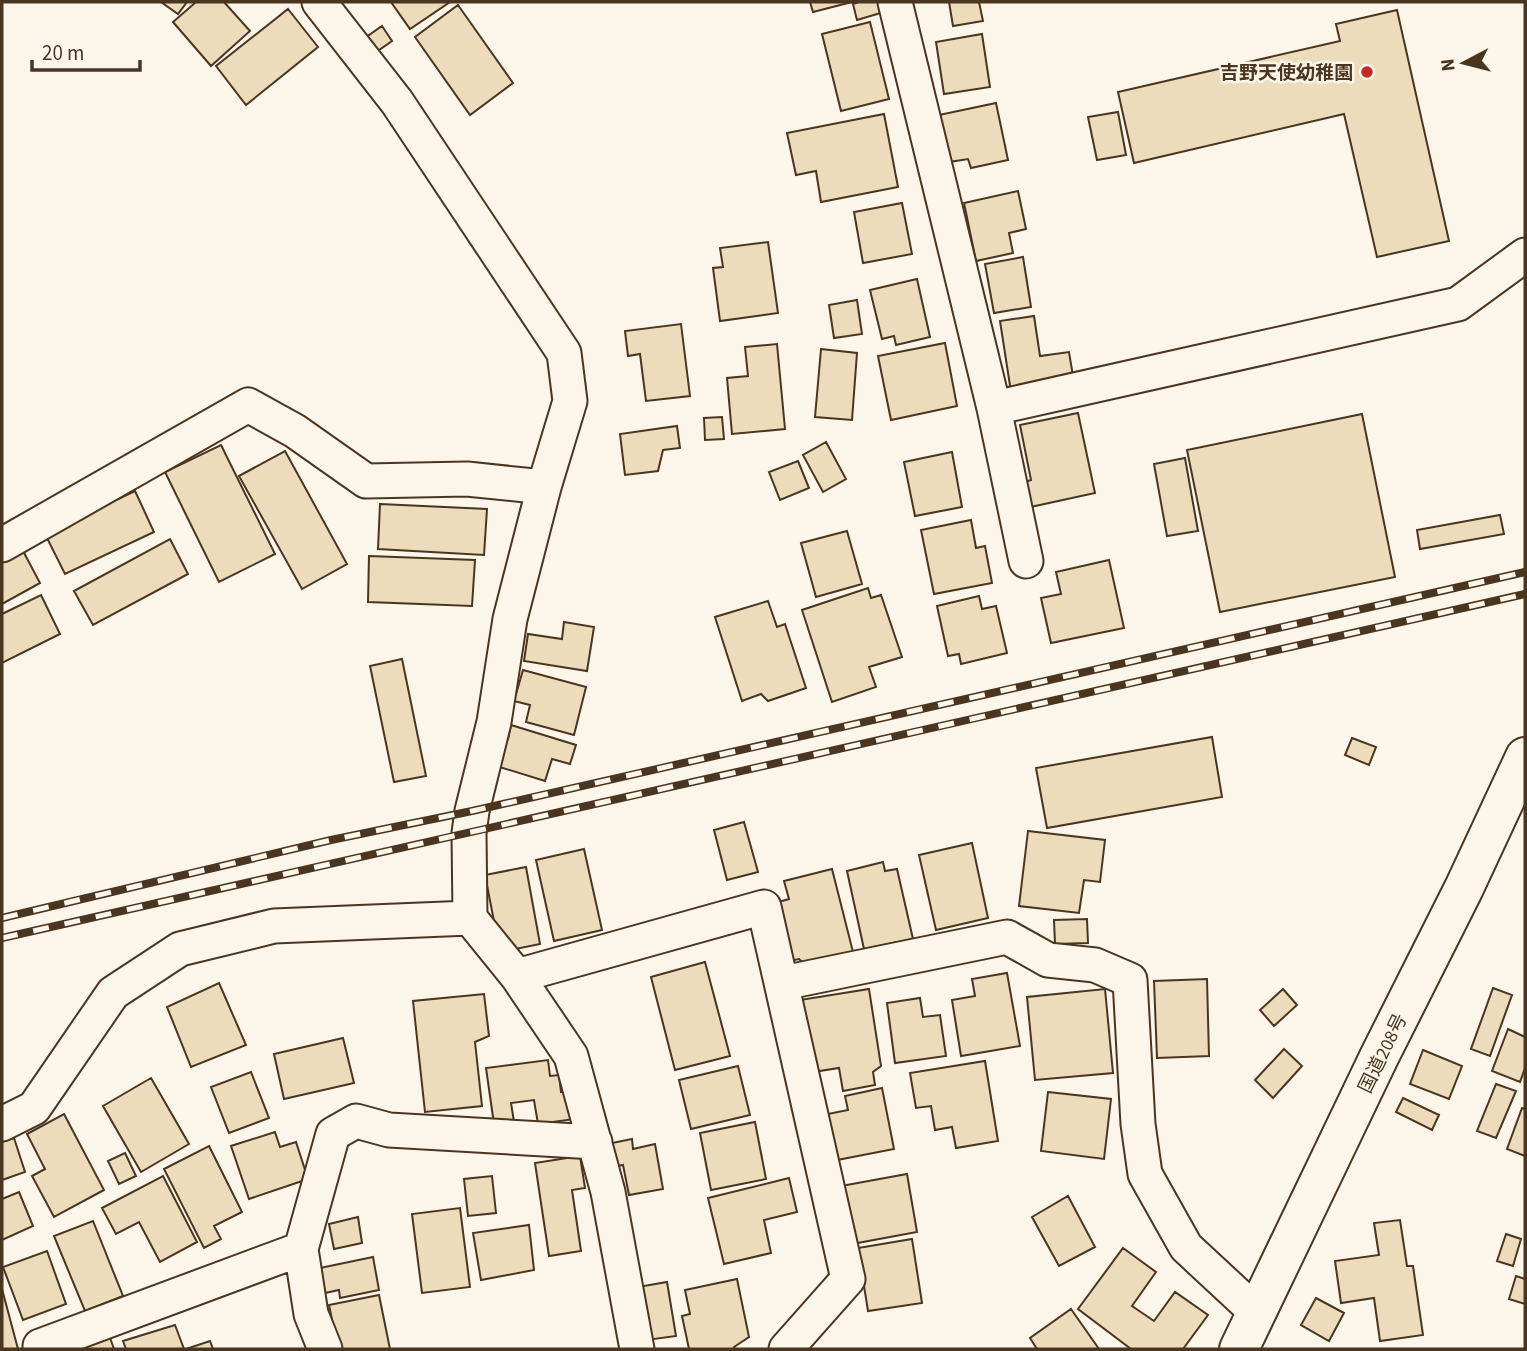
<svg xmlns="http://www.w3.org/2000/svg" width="1527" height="1351" font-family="'Source Sans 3','Noto Sans JP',sans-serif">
<rect width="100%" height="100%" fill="#fbf6e9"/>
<path fill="#ecdcbc" stroke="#4a3520" stroke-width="2" d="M 161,2 L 187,2 L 178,14 Z
M 196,2 L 224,2 L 250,31 L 211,66 L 173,22 Z
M 391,2 L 450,2 L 410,29 Z
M 810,2 L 852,2 L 813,12 Z
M 859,2 L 882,2 L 884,12 L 857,20 L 853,4 Z
M 949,2 L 979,2 L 983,21 L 953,26 Z
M 458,5 L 513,83 L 470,115 L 415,37 Z
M 288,9 L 318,47 L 246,105 L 216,66 Z
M 1397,10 L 1449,241 L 1377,257 L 1344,114 L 1134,163 L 1118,92 L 1340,41 L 1336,24 Z
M 870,22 L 889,99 L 841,111 L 822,34 Z
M 382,26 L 392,41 L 372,55 L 362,40 Z
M 982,34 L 990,87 L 944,94 L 936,42 Z
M 996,103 L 1008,160 L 971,168 L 968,159 L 949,162 L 939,115 Z
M 1118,112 L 1126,155 L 1097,160 L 1088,117 Z
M 884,114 L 898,187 L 821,202 L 816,171 L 796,175 L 787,133 Z
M 1018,191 L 1026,229 L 1009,233 L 1013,253 L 976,261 L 964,203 Z
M 902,203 L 912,254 L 863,263 L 854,212 Z
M 768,242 L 778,313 L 720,321 L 713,268 L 723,267 L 720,248 Z
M 1023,257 L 1031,307 L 994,313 L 985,264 Z
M 917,279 L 930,337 L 896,345 L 894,336 L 882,339 L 870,290 Z
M 857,300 L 862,334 L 834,338 L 829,305 Z
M 1034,316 L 1040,356 L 1069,352 L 1074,382 L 1011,392 L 1000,321 Z
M 681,324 L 690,396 L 646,401 L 640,354 L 628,356 L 625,331 Z
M 945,343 L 957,406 L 891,420 L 878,356 Z
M 777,344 L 785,429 L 732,434 L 727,378 L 748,376 L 745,347 Z
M 821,349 L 857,353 L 852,420 L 815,417 Z
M 1078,413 L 1095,493 L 1026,508 L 1021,483 L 1031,480 L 1020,425 Z
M 1362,414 L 1395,577 L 1220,612 L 1187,450 Z
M 722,417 L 724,439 L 705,440 L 704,418 Z
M 677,426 L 680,448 L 663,450 L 658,471 L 625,475 L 620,434 Z
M 826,442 L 846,479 L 823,492 L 803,455 Z
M 221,445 L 275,554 L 219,582 L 165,472 Z
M 285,451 L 347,564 L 302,589 L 239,476 Z
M 952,452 L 962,507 L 915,516 L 904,462 Z
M 1185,458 L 1198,531 L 1167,536 L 1154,464 Z
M 798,461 L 809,488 L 780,500 L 769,472 Z
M 135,491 L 154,532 L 65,574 L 45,534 Z
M 380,504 L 487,509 L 484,555 L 378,549 Z
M 1500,515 L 1504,534 L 1420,549 L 1417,530 Z
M 971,520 L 976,548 L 985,546 L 992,583 L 934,594 L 921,530 Z
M 847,531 L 862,584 L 816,597 L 801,543 Z
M 170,539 L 188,574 L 93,625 L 74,591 Z
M 22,549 L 40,583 L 2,604 L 2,561 Z
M 369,556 L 475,560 L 472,606 L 368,602 Z
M 1109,560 L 1124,628 L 1051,643 L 1041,598 L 1061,594 L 1056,572 Z
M 868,588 L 871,598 L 881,595 L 902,657 L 869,667 L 876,687 L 832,702 L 802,610 Z
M 41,595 L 60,634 L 2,663 L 2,614 Z
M 979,596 L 982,609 L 996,606 L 1007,653 L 961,664 L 959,654 L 948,656 L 937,606 Z
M 768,601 L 777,627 L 785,624 L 806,688 L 768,701 L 761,694 L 742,701 L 715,617 Z
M 564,622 L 594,627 L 587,671 L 524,661 L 528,634 L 562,639 Z
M 402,659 L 426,776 L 394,782 L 370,666 Z
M 523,670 L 586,687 L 574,735 L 526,722 L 530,705 L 514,701 Z
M 511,725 L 576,745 L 570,764 L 552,759 L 545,781 L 490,764 L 499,736 L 508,739 Z
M 1212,737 L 1222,797 L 1047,828 L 1036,768 Z
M 1352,738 L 1376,747 L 1369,765 L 1345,755 Z
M 744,822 L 758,872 L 727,880 L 714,830 Z
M 1028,831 L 1105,840 L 1100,882 L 1084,880 L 1079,913 L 1019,906 Z
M 972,843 L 988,918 L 936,930 L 919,855 Z
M 584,849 L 602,930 L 554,941 L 536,860 Z
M 883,862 L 885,871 L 897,869 L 913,939 L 864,949 L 847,871 Z
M 526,867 L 540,944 L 500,952 L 485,875 Z
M 832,869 L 853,952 L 804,964 L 799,959 L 789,961 L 775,903 L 789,899 L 784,881 Z
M 1087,919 L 1088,943 L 1055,944 L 1054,920 Z
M 705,962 L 730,1056 L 675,1070 L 651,977 Z
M 1007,973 L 1020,1046 L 961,1056 L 952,1000 L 975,996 L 972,979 Z
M 1207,979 L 1209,1056 L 1157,1058 L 1154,981 Z
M 219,983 L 246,1045 L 191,1067 L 167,1007 Z
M 1493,988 L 1512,995 L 1490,1056 L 1471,1049 Z
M 869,989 L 881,1066 L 873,1072 L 875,1085 L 843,1091 L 839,1068 L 813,1072 L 800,1000 Z
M 1105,989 L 1113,1073 L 1035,1080 L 1027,997 Z
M 1283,989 L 1297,1005 L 1274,1026 L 1260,1010 Z
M 484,994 L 489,1036 L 475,1042 L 482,1106 L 425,1112 L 413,1001 Z
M 920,998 L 923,1017 L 940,1015 L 946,1056 L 895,1063 L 887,1003 Z
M 1508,1029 L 1525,1037 L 1525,1068 L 1520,1082 L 1492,1071 Z
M 343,1038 L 354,1083 L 284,1099 L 274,1054 Z
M 1284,1049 L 1302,1066 L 1273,1098 L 1255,1080 Z
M 1423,1050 L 1462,1066 L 1449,1099 L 1410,1084 Z
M 548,1060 L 550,1076 L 559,1075 L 561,1092 L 571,1090 L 575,1119 L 538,1124 L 534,1100 L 511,1103 L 515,1128 L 495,1131 L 486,1068 Z
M 985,1061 L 998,1141 L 956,1148 L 952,1127 L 935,1130 L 931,1106 L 916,1108 L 910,1073 Z
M 738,1066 L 750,1115 L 691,1129 L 679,1080 Z
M 251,1072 L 269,1118 L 229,1133 L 211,1087 Z
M 151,1078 L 189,1144 L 141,1172 L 103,1106 Z
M 1496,1084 L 1516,1091 L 1496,1138 L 1477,1131 Z
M 882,1088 L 894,1149 L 832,1161 L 823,1115 L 848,1110 L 845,1096 Z
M 1048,1092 L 1111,1099 L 1104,1159 L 1041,1151 Z
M 1403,1098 L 1439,1115 L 1432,1130 L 1396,1112 Z
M 1522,1108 L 1525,1109 L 1525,1156 L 1507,1149 Z
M 64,1114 L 104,1190 L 54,1217 L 32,1176 L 45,1169 L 27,1134 Z
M 755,1122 L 766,1179 L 711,1190 L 700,1133 Z
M 275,1132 L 280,1147 L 296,1142 L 308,1179 L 249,1199 L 231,1146 Z
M 14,1138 L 25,1172 L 2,1180 L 2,1142 Z
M 632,1139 L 633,1149 L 655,1144 L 663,1189 L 629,1195 L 623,1165 L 611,1167 L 607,1144 Z
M 209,1146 L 242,1212 L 214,1226 L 221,1239 L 204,1248 L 164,1169 Z
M 125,1153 L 136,1176 L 119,1184 L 108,1161 Z
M 580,1156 L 585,1188 L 572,1190 L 581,1251 L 549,1256 L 535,1163 Z
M 907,1174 L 917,1232 L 852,1244 L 841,1186 Z
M 163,1176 L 197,1242 L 160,1262 L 139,1222 L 116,1234 L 102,1208 Z
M 492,1176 L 496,1213 L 468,1216 L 464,1179 Z
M 789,1178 L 797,1212 L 764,1220 L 771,1253 L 724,1264 L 708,1198 Z
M 19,1192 L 33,1226 L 2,1240 L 2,1199 Z
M 1068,1196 L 1095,1247 L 1059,1266 L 1032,1217 Z
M 460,1208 L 470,1287 L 422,1293 L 412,1214 Z
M 358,1217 L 362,1243 L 334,1249 L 329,1224 Z
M 1400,1220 L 1407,1266 L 1413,1266 L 1423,1335 L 1380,1341 L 1374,1298 L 1341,1303 L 1335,1261 L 1379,1255 L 1374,1223 Z
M 93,1221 L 123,1296 L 85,1311 L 54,1236 Z
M 529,1225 L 534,1270 L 481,1280 L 473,1233 Z
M 1506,1234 L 1521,1239 L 1513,1266 L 1497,1261 Z
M 912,1239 L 922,1303 L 868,1311 L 858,1248 Z
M 1123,1248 L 1156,1272 L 1132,1306 L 1154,1321 L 1175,1292 L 1208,1315 L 1183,1349 L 1131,1349 L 1078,1309 Z
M 47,1251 L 66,1304 L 23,1320 L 3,1267 Z
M 373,1257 L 379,1290 L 340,1298 L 339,1290 L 325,1293 L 320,1268 Z
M 1516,1276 L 1525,1279 L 1525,1304 L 1509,1299 Z
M 737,1279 L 749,1337 L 734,1347 L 735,1349 L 689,1349 L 682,1316 L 690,1314 L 685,1290 Z
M 667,1282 L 676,1336 L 647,1340 L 638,1287 Z
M 2,1289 L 18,1349 L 2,1349 Z
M 379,1295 L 390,1349 L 338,1349 L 329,1305 Z
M 1316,1298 L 1344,1313 L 1329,1341 L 1301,1325 Z
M 1071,1309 L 1099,1349 L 1037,1349 L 1030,1338 Z
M 175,1325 L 184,1349 L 126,1349 L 123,1341 Z
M 109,1335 L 114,1349 L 71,1349 Z
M 210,1341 L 213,1349 L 186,1349 Z"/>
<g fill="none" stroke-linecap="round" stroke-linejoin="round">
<defs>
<path id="minor" d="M 319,2 L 397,102 L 564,353 L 570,401 L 544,487 L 510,619 L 494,722 L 472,811 L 469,833 L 470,918 L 517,976 L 571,1056 L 608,1192 L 637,1349
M 895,2 L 994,408 L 1026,561
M 994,408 L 1458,304 L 1525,255
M 2,545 L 248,405 L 295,431 L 366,481 L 467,479 L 544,487
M 517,976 L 764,907 L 848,1279 L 786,1349
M 783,983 L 1007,937 L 1048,960 L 1095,965 L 1130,980 L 1138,1124 L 1145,1174 L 1186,1247 L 1257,1313
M 2,1124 L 34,1108 L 113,993 L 180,949 L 274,926 L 470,918
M 42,1349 L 40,1346 L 301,1249
M 325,1349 L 311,1314 L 301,1249 L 333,1134 L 356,1121 L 389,1130 L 595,1142"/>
<path id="trunk" d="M 1239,1349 L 1379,1057 L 1464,888 L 1525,757"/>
</defs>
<use href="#minor" stroke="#4a3520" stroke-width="37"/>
<use href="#trunk" stroke="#4a3520" stroke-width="42"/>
<use href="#minor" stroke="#fbf6e9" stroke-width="33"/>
<use href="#trunk" stroke="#fbf6e9" stroke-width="38"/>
<defs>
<path id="rail" d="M 2,918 L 331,840 L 472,811 L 1525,572
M 2,938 L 1525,594"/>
</defs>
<use href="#rail" stroke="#4a3520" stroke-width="8"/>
<use href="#rail" stroke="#fbf6e9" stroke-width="5" stroke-dasharray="16" stroke-linecap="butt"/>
</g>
<circle fill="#c62828" stroke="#fbf6e9" stroke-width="2.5" cx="1367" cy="72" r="7"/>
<g text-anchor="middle" stroke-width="5" stroke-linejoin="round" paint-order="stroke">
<g font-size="19" font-weight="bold" fill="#4a3520" stroke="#fbf6e9" text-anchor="end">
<text x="1353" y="79">吉野天使幼稚園</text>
</g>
<g font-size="19" fill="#4a3520" stroke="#fbf6e9">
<text transform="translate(1382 1053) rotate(-64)" y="7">国道208号</text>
</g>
</g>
<rect width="1527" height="1351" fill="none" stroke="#4a3520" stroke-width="7"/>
<g transform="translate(1464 63) rotate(263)" stroke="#fbf6e9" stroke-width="5" paint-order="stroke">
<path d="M0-5L12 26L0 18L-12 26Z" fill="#4a3520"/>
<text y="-10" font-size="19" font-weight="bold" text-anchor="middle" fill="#4a3520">N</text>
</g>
<path d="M32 60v10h108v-10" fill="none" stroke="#4a3520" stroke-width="3.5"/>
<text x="42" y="60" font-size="21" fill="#4a3520" stroke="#fbf6e9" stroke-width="5" paint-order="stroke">20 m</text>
</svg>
